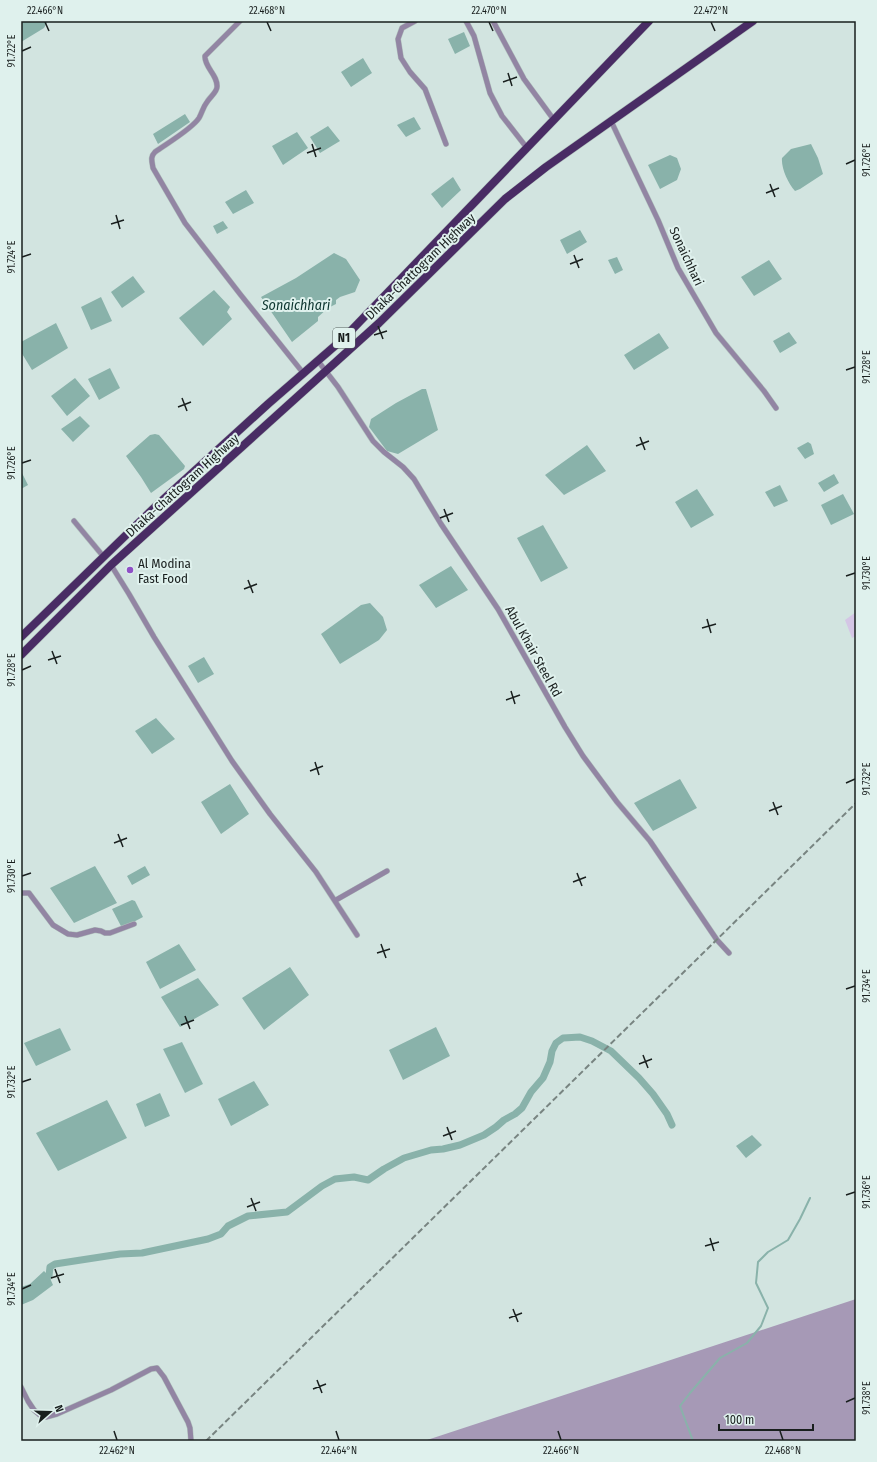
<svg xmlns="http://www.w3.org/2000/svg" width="877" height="1462" font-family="'Fira Sans Condensed',sans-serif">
<rect width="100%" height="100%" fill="#d2e4e0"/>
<path fill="#d4c6e5" d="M 856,612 L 856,636 L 852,638 L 845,620 Z"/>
<path fill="#a699b6" d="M 856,1299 L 856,1441 L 424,1441 Z"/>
<path fill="#89b2aa" d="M 21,21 L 48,21 L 44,28 L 21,42 Z
M 464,32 L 470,46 L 455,54 L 448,39 Z
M 363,58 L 372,73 L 351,87 L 341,72 Z
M 185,114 L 190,122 L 158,144 L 153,134 Z
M 414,117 L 421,129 L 406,137 L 397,125 Z
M 328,126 L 340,141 L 320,153 L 310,137 Z
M 297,132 L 308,148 L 283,165 L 272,146 Z
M 811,144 L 818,158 L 823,174 L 800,189 L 795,191 C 788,183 781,168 782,158 L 791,149 Z
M 670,155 L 677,158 L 681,169 L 677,180 L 660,189 L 648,165 Z
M 453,177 L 461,190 L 442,208 L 431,194 Z
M 246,190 L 254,203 L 233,214 L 225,202 Z
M 223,221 L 228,228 L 217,234 L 213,226 Z
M 580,230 L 587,242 L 567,254 L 560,240 Z
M 334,253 L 346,259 L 360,280 L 355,292 L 340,297 L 336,300 L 336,304 L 328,308 L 318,317 L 318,321 L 292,342 L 261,297 L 296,278 Z
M 617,257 L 623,270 L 615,274 L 608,260 Z
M 769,260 L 782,279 L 754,296 L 741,277 Z
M 133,276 L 145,292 L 122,308 L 111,292 Z
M 214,290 L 230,307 L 227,312 L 232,319 L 203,346 L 179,318 Z
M 101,297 L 112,321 L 91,330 L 81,307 Z
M 56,323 L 68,348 L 32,370 L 21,352 L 21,342 Z
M 789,332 L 797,343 L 780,353 L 773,341 Z
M 659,333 L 669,348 L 634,370 L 624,355 Z
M 110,368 L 120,388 L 99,400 L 88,379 Z
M 75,378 L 90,396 L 67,416 L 51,396 Z
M 422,389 L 426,389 L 438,430 L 398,454 L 387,451 L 369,427 L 371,419 L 396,403 Z
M 80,416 L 90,426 L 73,442 L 61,429 Z
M 155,434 L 159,435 L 185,466 L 184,469 L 151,493 L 141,477 L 126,456 L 150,435 Z
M 808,442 L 811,444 L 814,454 L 805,459 L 797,448 Z
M 587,445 L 606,471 L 564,495 L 545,475 Z
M 21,471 L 28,485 L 21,489 Z
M 834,474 L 839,483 L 824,492 L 818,483 Z
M 780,485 L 788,501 L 774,507 L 765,492 Z
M 697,489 L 714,515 L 691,528 L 675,502 Z
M 843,494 L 854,514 L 831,525 L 821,505 Z
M 543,525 L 568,568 L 541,582 L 517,538 Z
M 451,566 L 468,590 L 436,608 L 419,585 Z
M 370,603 L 383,617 L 387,630 L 379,640 L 340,664 L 321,634 L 361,605 Z
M 204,657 L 214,674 L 198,683 L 188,666 Z
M 156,718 L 175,739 L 152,754 L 135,731 Z
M 680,779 L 697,808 L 653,831 L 634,803 Z
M 230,784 L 249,814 L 221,834 L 201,802 Z
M 95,866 L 117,903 L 74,923 L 50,888 Z
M 145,866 L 150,875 L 132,885 L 127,876 Z
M 132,900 L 135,901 L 143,917 L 122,928 L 112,909 Z
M 179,944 L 196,970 L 160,989 L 146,962 Z
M 290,967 L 309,995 L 264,1030 L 242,998 Z
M 198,978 L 219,1005 L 180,1027 L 161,997 Z
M 436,1027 L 450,1056 L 403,1080 L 389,1050 Z
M 60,1028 L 71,1050 L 36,1066 L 24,1043 Z
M 182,1042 L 203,1084 L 185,1093 L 163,1049 Z
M 254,1081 L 269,1105 L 231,1126 L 218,1099 Z
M 160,1093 L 170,1116 L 145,1127 L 136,1104 Z
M 107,1100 L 127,1138 L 58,1171 L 36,1133 Z
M 752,1135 L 762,1145 L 746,1158 L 736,1146 Z
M 44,1271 L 49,1276 L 53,1285 L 33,1300 L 21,1305 L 21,1287 L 30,1284 Z"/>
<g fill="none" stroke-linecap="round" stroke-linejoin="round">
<path stroke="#89b2aa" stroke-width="2" d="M 693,1441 L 680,1406 L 690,1393 L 720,1358 L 747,1343 L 761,1326 L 768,1308 L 756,1283 L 758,1262 L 768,1252 L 788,1240 L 800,1219 L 810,1198"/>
<path stroke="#89b2aa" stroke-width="7" d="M 43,1282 L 49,1276 L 50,1267 L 55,1264 L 120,1254 L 142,1253 L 208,1239 L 221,1234 L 228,1226 L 248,1216 L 287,1212 L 322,1186 L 335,1179 L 354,1177 L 368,1180 L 384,1169 L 404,1158 L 431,1150 L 443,1149 L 460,1145 L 484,1135 L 496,1127 L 504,1120 L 515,1114 L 522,1108 L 531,1092 L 543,1078 L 550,1062 L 552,1051 L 556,1043 L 563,1038 L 580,1037 L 592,1041 L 611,1051 L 639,1078 L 653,1094 L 667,1114 L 672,1125"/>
<defs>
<path id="minor" d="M 240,21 L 205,56 C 204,67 218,75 217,87 C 217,92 210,97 207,102 C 203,107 202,113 199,118 C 192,129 166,144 155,152 C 150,157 152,161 153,168 L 185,223 L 240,294 L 304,374
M 415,21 L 402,28 L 398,39 L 401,58 L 410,72 L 425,89 L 446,144
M 466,21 L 474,36 L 490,93 L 502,116 L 527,148
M 493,21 L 524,79 L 554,120
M 611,121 L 658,220 L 678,268 L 716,333 L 764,391 L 776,408
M 318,361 L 338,387 L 373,441 L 384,452 L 403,467 L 414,479 L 441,524 L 498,609 L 565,727 L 583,756 L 617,802 L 650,841 L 717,940 L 729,953
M 74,521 L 103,556
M 111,565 L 129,594 L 154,637 L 232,761 L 270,814 L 316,872 L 357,935
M 21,893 L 29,893 L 53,925 L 68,934 L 77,935 L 95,930 L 101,931 L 105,933 L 110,933 L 134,924
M 336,900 L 387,871
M 21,1387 L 28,1401 L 34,1410 L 41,1416 L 46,1417 L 57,1414 L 111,1390 L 151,1369 L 157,1368 L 164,1377 L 188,1422 L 190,1428 L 191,1441"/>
<path id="trunk" d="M 21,637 L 155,507 L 268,404 L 344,338 L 649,21
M 21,655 L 111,565 L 379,323 L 505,199 L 546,167 L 753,21"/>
</defs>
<use href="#minor" stroke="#b1c1bd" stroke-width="6"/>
<use href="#trunk" stroke="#b1c1bd" stroke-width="9"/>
<use href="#minor" stroke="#9285a3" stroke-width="5"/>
<use href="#trunk" stroke="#492c64" stroke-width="8"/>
<path stroke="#788481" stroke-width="2" stroke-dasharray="6 3" stroke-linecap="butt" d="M 206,1441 L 856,803"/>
</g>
<path fill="none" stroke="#191f1e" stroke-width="1.5" d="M 45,22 L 49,31M 267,22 L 271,31M 489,22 L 493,31M 711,22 L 715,31M 22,51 L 31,47M 508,73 L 512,86M 503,82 L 517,77M 312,144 L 316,157M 307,153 L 321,148M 846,164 L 855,160M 770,184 L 775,197M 766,193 L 779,188M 116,215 L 120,229M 111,224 L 124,220M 574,255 L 579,268M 22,257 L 31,254M 570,264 L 583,259M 378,326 L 383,339M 374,335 L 387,331M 846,370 L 855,367M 182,398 L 187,411M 178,407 L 191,402M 640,437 L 645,450M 636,446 L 649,441M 22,463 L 31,460M 444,509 L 449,522M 440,518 L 453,513M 846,576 L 855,573M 248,580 L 253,593M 244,589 L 257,584M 707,619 L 711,633M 702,628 L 716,624M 52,651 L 57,664M 48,660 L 61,656M 22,670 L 31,666M 511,691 L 515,704M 506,700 L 520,695M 315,762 L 319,775M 310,771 L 323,766M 846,783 L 855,779M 773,802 L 778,815M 769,811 L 782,806M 118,834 L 123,847M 114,843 L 127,838M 577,873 L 582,886M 22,876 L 31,873M 573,882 L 586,877M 381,944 L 386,958M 377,953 L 390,949M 846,989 L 855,986M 185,1016 L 190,1029M 181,1025 L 194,1020M 643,1055 L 648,1068M 639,1064 L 652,1059M 22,1082 L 31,1079M 447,1127 L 452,1140M 443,1136 L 456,1131M 846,1195 L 855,1192M 251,1198 L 256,1211M 247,1207 L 260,1202M 710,1238 L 714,1251M 705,1246 L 719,1242M 55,1269 L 60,1283M 51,1278 L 64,1274M 22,1289 L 31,1285M 513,1309 L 518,1322M 509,1318 L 522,1313M 317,1380 L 322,1393M 313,1389 L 326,1384M 846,1402 L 855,1398M 114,1431 L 117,1440M 336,1431 L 339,1440M 558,1431 L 561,1440M 780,1431 L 783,1440"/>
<circle fill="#8f50c6" stroke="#dff1ed" stroke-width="1.5" cx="130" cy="570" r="4"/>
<g text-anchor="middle" stroke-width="4" stroke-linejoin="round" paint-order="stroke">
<rect fill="#dff1ed" stroke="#545e5c" stroke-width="1" x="333" y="328" width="22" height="20" rx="3"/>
<g font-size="12" font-weight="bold" fill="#191f1e">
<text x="344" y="342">N1</text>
</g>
<g font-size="13" fill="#191f1e" stroke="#dff1ed">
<text transform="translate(687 256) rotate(65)" y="5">Sonaichhari</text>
<text transform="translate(420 266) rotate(-44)" y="5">Dhaka-Chattogram Highway</text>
<text transform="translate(182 485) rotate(-42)" y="5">Dhaka-Chattogram Highway</text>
<text transform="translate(534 651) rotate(61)" y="5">Abul Khair Steel Rd</text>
</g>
<g font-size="13" fill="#191f1e" stroke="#dff1ed" text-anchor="start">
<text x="138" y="568">Al Modina<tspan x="138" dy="15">Fast Food</tspan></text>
</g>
<g font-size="14" font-style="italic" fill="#0d352f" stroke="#dff1ed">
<text x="296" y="310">Sonaichhari</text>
</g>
</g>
<rect width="877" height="1462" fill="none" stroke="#dff1ed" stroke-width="44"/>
<g transform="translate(50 1412) rotate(70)" stroke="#dff1ed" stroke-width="3" paint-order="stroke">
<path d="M0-3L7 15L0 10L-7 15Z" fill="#191f1e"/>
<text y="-6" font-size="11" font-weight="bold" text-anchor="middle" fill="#191f1e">N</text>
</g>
<path d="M719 1424v6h94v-6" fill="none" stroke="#191f1e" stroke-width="2"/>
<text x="725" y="1424" font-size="12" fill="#191f1e" stroke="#dff1ed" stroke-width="3" paint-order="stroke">100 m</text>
<rect x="22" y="22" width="833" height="1418" fill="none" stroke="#191f1e" stroke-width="1.5"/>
<g font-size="10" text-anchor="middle" fill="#191f1e">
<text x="45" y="14">22.466°N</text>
<text x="267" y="14">22.468°N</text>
<text x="489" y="14">22.470°N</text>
<text x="711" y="14">22.472°N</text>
<text transform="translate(11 51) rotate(-90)" y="4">91.722°E</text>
<text transform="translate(866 160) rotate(-90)" y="4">91.726°E</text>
<text transform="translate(11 257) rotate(-90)" y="4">91.724°E</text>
<text transform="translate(866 367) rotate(-90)" y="4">91.728°E</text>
<text transform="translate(11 463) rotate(-90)" y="4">91.726°E</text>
<text transform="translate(866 573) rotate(-90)" y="4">91.730°E</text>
<text transform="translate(11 670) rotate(-90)" y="4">91.728°E</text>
<text transform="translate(866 779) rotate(-90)" y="4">91.732°E</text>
<text transform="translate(11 876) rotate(-90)" y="4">91.730°E</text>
<text transform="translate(866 986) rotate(-90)" y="4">91.734°E</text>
<text transform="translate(11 1082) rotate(-90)" y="4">91.732°E</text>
<text transform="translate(866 1192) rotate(-90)" y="4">91.736°E</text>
<text transform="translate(11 1289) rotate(-90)" y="4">91.734°E</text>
<text transform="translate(866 1398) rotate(-90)" y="4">91.738°E</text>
<text x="117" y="1454">22.462°N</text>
<text x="339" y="1454">22.464°N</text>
<text x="561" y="1454">22.466°N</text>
<text x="783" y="1454">22.468°N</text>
</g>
</svg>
